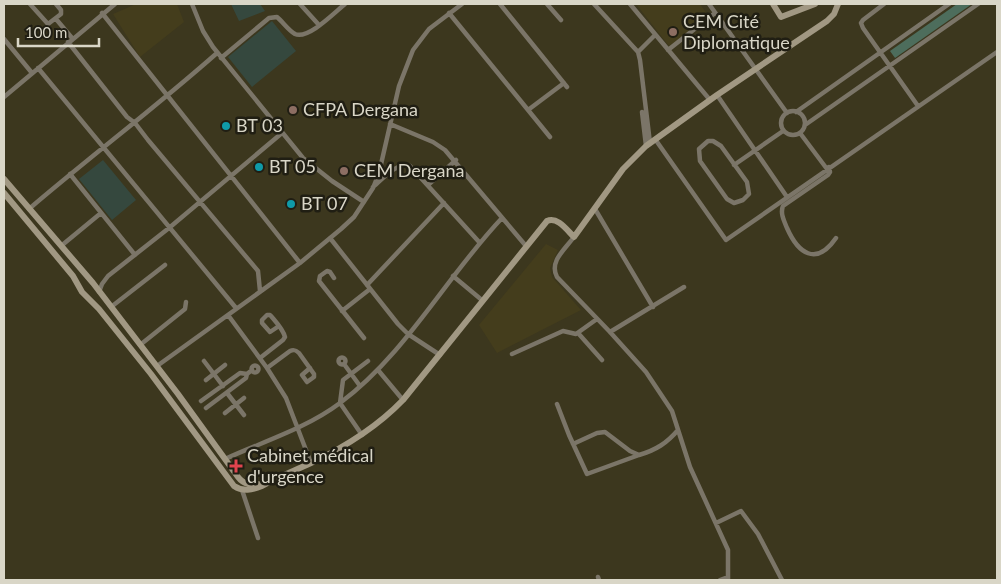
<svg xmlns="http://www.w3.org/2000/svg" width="1001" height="584" font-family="Lato,sans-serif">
<rect width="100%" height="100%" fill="#3c371e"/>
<path fill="#443d1c" d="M 136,4 L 177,4 L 184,22 L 140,57 L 113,14 Z
M 636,4 L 700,4 L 709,17 L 669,46 Z
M 546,244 L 558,250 L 550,268 L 552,277 L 581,310 L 497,353 L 479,325 Z"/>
<path fill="#35483e" d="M 231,4 L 260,4 L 265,11 L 239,21 Z
M 272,21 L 296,51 L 252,87 L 228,57 Z
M 103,160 L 136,200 L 112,220 L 79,179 Z"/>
<path fill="#4d6d5c" d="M 957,4 L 972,4 L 895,58 L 890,51 Z"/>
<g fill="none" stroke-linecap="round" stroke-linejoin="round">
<path stroke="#7b7568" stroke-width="4.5" d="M 30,4 L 48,24 L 61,14 L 61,10 L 56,4
M 192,4 L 203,31 L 213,47 L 303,158 L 332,181 L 364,202
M 300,4 L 319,25
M 500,4 L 567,87
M 547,4 L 561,20
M 594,4 L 638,52 L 640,60 L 650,143
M 630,4 L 710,100
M 709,4 L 787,113
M 884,4 L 863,20 L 861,23 L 863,28 L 918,106
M 102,13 L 300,263
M 449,13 L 550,137
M 56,19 L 72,38
M 4,39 L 32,73
M 68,42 L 127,117 L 135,123 L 148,140 L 258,271 L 260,291
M 668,50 L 715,13
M 638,52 L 655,35
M 221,58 L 269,18 L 277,17 C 283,22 288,30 295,34 C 308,40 335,12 345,4
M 38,68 L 236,308
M 717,95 L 787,197
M 4,97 L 115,4
M 528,110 L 564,83
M781 123a12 12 0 1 1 24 0a12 12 0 1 1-24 0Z
M 642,112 L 646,146
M 796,112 L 949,4
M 390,124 L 433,142 L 445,150 L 526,246
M 805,125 L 978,4
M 800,133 L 827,169
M 655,139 L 726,240 L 997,52
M 708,141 L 713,141 L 721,146 L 747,182 L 749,194 L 743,200 L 734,203 L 727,199 L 700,161 L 699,149 Z
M 734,165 L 783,131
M 829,167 L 830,172 L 828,175 L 783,206 C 780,213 784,221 787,228 C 798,253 816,267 836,238
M 70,174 L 135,255
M 428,185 L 456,160
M 373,187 C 383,179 396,162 410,166 L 480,243
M 29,209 C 91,156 156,107 217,53
M 595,209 L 653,307
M 574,237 C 564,250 549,262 557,277 L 610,332 L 646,372 L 672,411 L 690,467 L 728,550 L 728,580
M 330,238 L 398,324 L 408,334 L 440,355
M 61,246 L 101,213
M 453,276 L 483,301
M 334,278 L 330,272 L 327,271 L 320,276 L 319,281 L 364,338
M 367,285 L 444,203
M 99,292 L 102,284 L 108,276 L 169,228 L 282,133
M 111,307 L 165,265
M 342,311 L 370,289
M 228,315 L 267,368 L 286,398 L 311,463
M 610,332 L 684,287
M 578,333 L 602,360
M 140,345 L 185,309 L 186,302
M 512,354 L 563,331 L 576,334 L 597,319
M338.5 361a3.5 3.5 0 1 1 7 0a3.5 3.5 0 1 1-7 0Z
M 260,358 L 283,340 L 285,337 C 283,329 276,322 271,316 L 270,315 L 267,315 L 262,320 L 262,323 L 270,332 L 279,326
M 204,361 L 223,386
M 344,364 L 360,386
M251.5 369a3.5 3.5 0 1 1 7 0a3.5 3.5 0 1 1-7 0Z
M 157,366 L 300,263 L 341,229 L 354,217 L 373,188 L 379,173 L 399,86 L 413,50 L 429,29 L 462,4
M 267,368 L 290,351 C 294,349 296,350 299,353 L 314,374 L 314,377 L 307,382 L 302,375 L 310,368
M 378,370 L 403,400
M 206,380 L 225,365
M 227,393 L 244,415
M 201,401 L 240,373 L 247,374
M 557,404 L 569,435 L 587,474 L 639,455
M 206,408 L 246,378 L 247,374 L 252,370
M 225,413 L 244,398
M 362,435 L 340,403 L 343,380 L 368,361
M 573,444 L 597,433 L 605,432 L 630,451 L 639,455 C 656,450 667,443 678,430
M 225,459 C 262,442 307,428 340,403 C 406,354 446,277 502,218
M 242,490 L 258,538
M 716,523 L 741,511 L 758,534 L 782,580
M 598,577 L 599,580
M 720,580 L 728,577"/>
<path stroke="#a19883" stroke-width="6" d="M 773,4 L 781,17 L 815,4
M 4,179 L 93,283 L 178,394 L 238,477 C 244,485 252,485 261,484
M 4,193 L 73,276 L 82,292 L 99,309 L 151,374 L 234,486 C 243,492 252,490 262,486 C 277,477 294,471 311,463 C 345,447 376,428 403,400 L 547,221 C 557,216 567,230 574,237 L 623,169 L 646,146 L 717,95 L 827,21 L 834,14 L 838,4"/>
</g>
<g fill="#8d6e63" stroke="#201e13" stroke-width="2">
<circle cx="673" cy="32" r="5"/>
<circle cx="293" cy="110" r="5"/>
<circle cx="344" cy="171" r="5"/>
</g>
<g fill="#0f9aa8" stroke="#201e13" stroke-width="2">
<circle cx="226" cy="126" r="5"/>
<circle cx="259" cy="167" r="5"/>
<circle cx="291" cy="204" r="5"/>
</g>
<path fill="#e0444e" stroke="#201e13" stroke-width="2" d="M233.5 458.5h5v5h5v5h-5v5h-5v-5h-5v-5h5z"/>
<g text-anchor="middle" stroke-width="5" stroke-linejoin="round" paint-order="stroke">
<g font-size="18" fill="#d9d6c7" stroke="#201e13" text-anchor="start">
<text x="683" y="28">CEM Cité<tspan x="683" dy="21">Diplomatique</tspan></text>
<text x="303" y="116">CFPA Dergana</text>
<text x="236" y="132">BT 03</text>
<text x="269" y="173">BT 05</text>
<text x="354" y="177">CEM Dergana</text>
<text x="301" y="210">BT 07</text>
<text x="247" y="462">Cabinet médical<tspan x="247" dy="21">d'urgence</tspan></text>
</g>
</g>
<rect width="1001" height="584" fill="none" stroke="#d9d6c7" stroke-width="10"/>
<path d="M18 38v8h81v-8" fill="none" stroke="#d9d6c7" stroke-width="2.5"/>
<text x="25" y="38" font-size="15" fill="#d9d6c7" stroke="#201e13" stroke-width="4" paint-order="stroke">100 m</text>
</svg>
